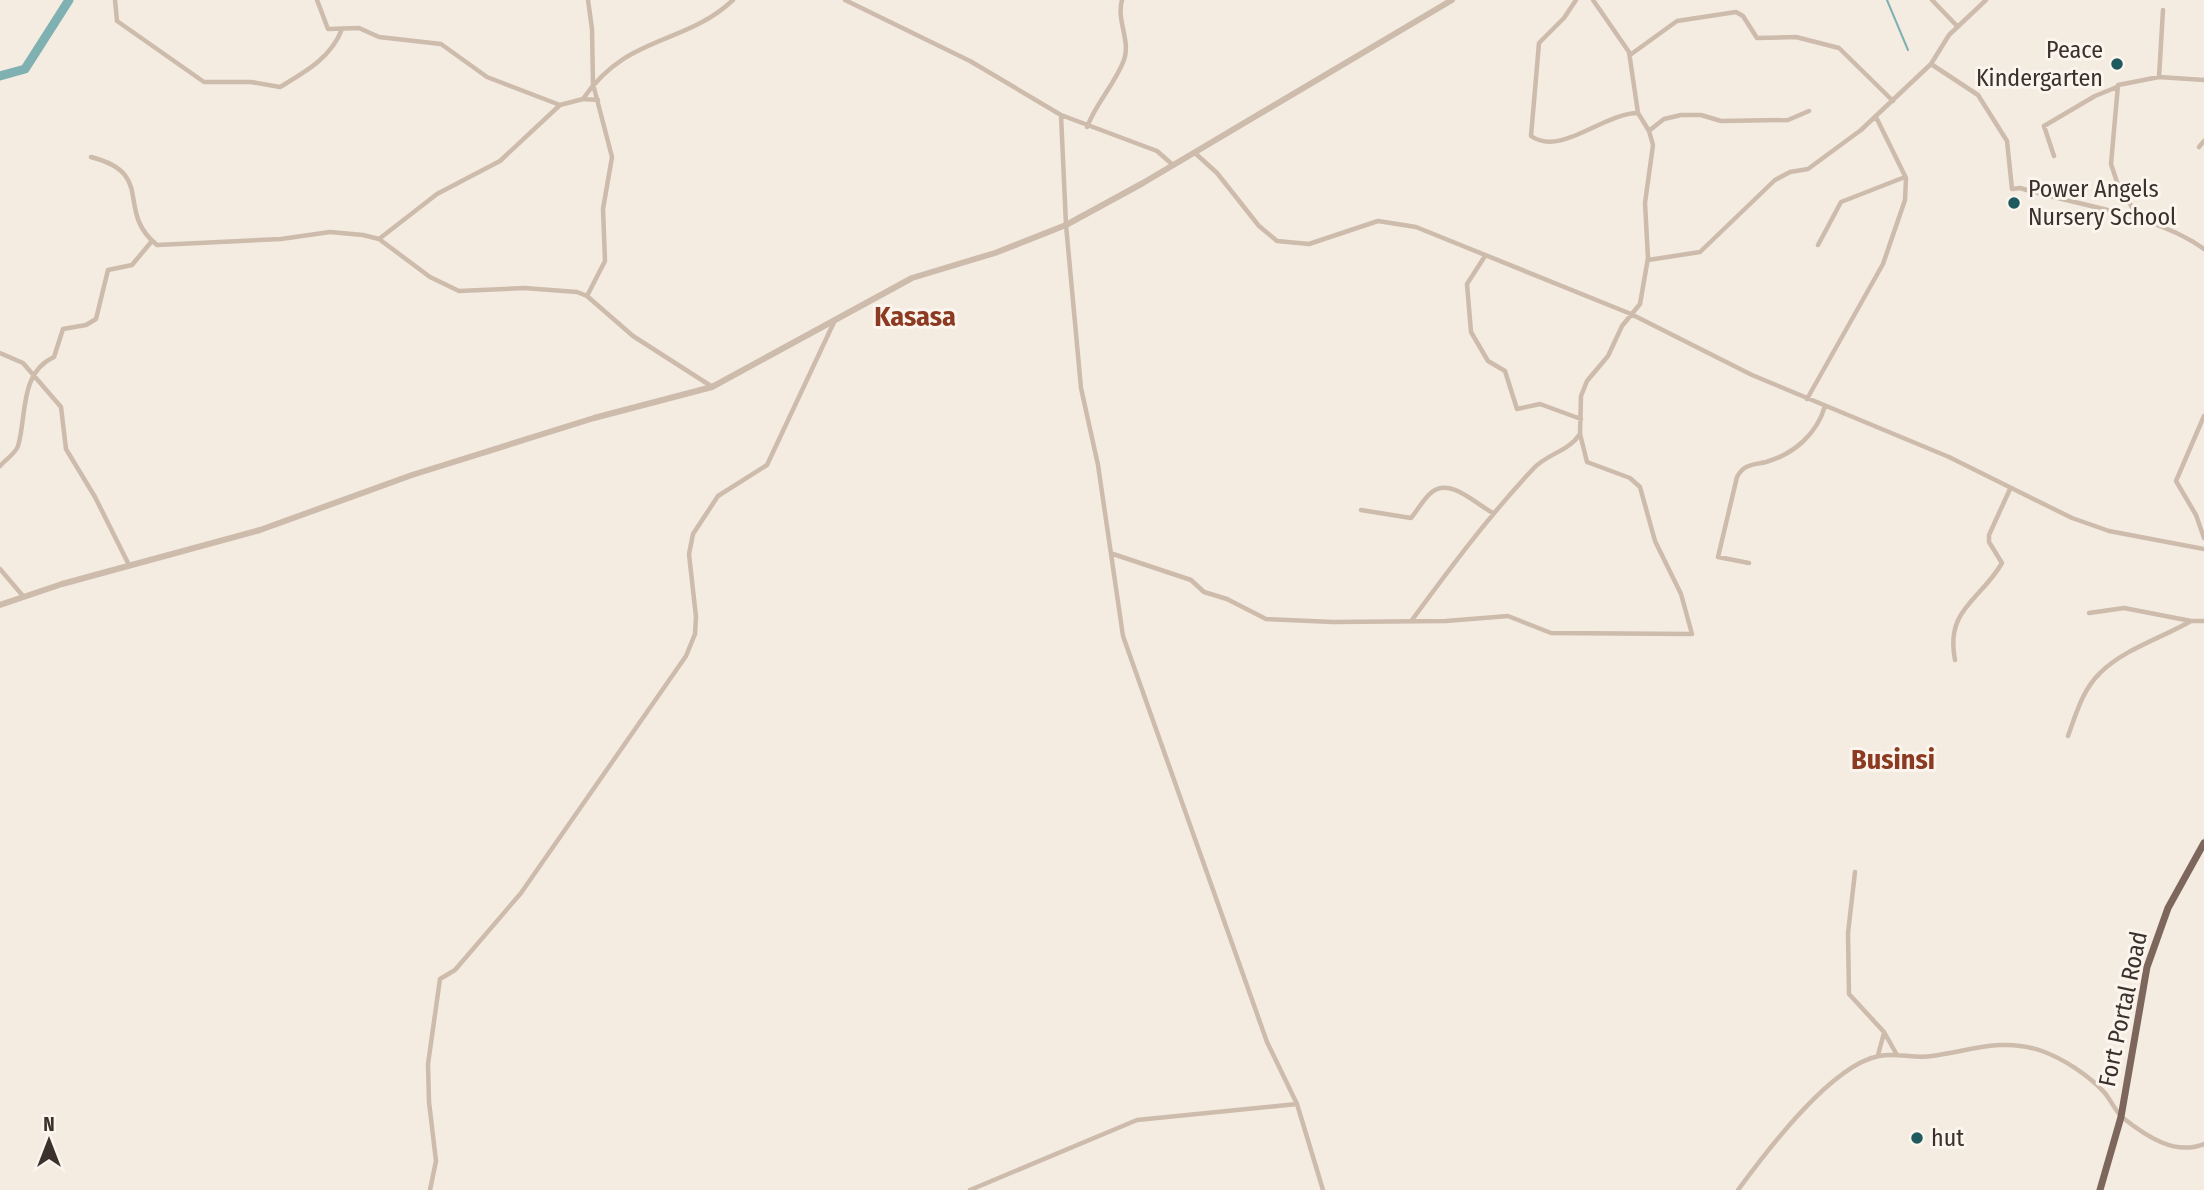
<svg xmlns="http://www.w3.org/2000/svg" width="2204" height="1190" font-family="'Fira Sans Condensed',sans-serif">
<rect width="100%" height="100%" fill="#f4ebe1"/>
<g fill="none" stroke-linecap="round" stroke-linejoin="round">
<path stroke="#7fb0b2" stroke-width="2" d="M 1887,0 L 1908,50"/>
<path stroke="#7fb0b2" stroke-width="9" d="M 0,76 L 25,69 L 69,0"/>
<path stroke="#cdbbac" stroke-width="4.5" d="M 115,0 L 117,21 L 204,82 L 251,82 L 280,87 C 305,72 331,58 342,29
M 317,0 L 328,29 L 359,28 L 379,37 L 441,44 L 487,77 L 560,105
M 845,0 L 970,61 L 1061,115 L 1157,151 L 1173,165
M 1576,0 L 1564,18 L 1539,43 L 1531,136 C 1561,157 1603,113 1638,113
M 1932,0 L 1957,26
M 1630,55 L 1677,21 L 1736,12 L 1743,16 L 1757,38 L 1796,37 L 1839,48 L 1893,101
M 1931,64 L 1978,95 L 2007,141 L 2012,189 L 2020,188 C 2078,206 2156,214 2204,249
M 2159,77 L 2163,10
M 583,99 C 627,34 684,46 733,0
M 1061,115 L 1066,225 L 1081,388 L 1098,465 L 1123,636 L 1267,1042 L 1297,1104 L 1323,1190
M 1087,127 C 1096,103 1115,84 1124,60 C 1131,41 1116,20 1122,0
M 1650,130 L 1664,119 L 1681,115 L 1701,115 L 1721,121 L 1788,120 L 1809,111
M 2199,147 L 2204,141
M 1195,153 L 1217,173 L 1259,226 L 1277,241 L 1309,244 L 1378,221 L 1416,227 L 1631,314 L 1752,375 L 1949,457 L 2072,518 L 2109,531 L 2204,549
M 2054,156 L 2044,126 L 2095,96 L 2117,87
M 91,157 C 157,174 114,210 157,245 L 281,239 L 330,232 L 363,235 L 379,239 L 430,277 L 459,291 L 524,288 L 577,292 L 587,296 L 633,336 L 711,386
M 2137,215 L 2118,185 L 2111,164 L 2118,85 L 2159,77 L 2204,80
M 379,239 L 437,194 L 500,161 L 560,105 L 583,99 L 598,100
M 1818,245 L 1841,202 L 1905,177
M 1485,256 L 1467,284 L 1471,332 L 1488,361 L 1505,371 L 1517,409 L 1540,404 L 1581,419
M 1648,260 L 1700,252 L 1775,180 L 1790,172 L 1808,169 L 1861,130 L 1931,64 L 1949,35 L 1986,0
M 587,296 L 605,261 L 603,209 L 612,157 L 593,84 L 592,29 L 588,0
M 0,353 L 23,363 L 61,407 L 66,449 L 95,497 L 129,565
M 1807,399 L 1883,264 L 1905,200 L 1906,178 L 1876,117
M 2204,416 L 2176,481 L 2196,515 L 2204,538
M 0,466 C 5,460 16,453 18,446 C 27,416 19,373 54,357 L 63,329 L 86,325 L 96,319 L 108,270 L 132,265 L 152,241
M 1361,510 L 1411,518 C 1418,510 1423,499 1432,492 C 1450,477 1477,505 1493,513
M 1113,554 L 1191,580 L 1204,592 L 1227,599 L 1266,619 L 1333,622 L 1446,621 L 1508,616 L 1551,633 L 1692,634 L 1681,594 L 1655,541 L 1640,487 L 1630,478 L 1587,462 L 1580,434 L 1581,396 L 1587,381 L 1608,356 L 1622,326 L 1640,304 L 1648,258 L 1645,203 L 1653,145 L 1649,131 L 1638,113 L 1629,52 L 1593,0
M 1749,563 L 1718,557 L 1737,477 C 1744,464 1753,465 1766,462 C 1794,454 1817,434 1825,406
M 0,569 L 23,596
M 2089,613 L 2124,608 L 2191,621 L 2204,621
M 1412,620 C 1451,567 1488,517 1533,469 C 1546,454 1568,452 1580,434
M 1955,660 C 1945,609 1980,601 2002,563 L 1989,542 L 1989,535 L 2010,489
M 2068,736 C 2076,714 2083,689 2100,673 C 2124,649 2162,638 2191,621
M 1855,872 L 1848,933 L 1849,994 L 1884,1032 L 1897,1055
M 1878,1055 L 1884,1033
M 430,1190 L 436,1161 L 429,1102 L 428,1064 L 440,979 L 455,970 L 521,893 L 686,656 L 695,634 L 696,617 L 689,554 L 693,534 L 718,496 L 767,465 L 835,320
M 970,1190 L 1137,1120 L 1297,1104
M 1738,1190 C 1766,1152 1831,1065 1879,1056 C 1896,1052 1914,1059 1932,1056 C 1970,1051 2002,1037 2042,1051 C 2064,1059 2088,1075 2104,1092 C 2111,1100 2115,1111 2123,1118 C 2146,1136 2175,1156 2204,1144"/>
<path stroke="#cdbbac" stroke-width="6" d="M 0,605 L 62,584 L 260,530 L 412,475 L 594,418 L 712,387 L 912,278 L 995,253 L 1066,225 L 1143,183 L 1452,0"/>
<path stroke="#7d675c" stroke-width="7" d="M 2100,1190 L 2121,1117 L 2147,967 L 2168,908 L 2204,843"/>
</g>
<g fill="#1f5a5e" stroke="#fbf5ee" stroke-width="2.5">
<circle cx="2117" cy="64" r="7"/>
<circle cx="2014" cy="203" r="7"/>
<circle cx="1917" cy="1138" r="7"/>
</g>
<g text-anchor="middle" stroke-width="6" stroke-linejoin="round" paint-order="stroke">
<g font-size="24" fill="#3b302b" stroke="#fbf5ee" text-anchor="start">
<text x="2103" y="58" text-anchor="end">Peace<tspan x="2103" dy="28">Kindergarten</tspan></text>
<text x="2028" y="197">Power Angels<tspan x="2028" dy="28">Nursery School</tspan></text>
<text x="1931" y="1146">hut</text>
</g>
<g font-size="24" fill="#3b302b" stroke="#fbf5ee">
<text transform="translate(2123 1009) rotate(-78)" y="8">Fort Portal Road</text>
</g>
<g font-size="28" font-weight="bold" fill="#8c3b22" stroke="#fbf5ee">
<text x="915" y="326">Kasasa</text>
<text x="1893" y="769">Businsi</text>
</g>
</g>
<g transform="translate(49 1141)" stroke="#fbf5ee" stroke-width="5" paint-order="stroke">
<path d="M0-5L12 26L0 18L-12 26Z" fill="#3b302b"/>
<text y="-10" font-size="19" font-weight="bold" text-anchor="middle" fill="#3b302b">N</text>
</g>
</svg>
